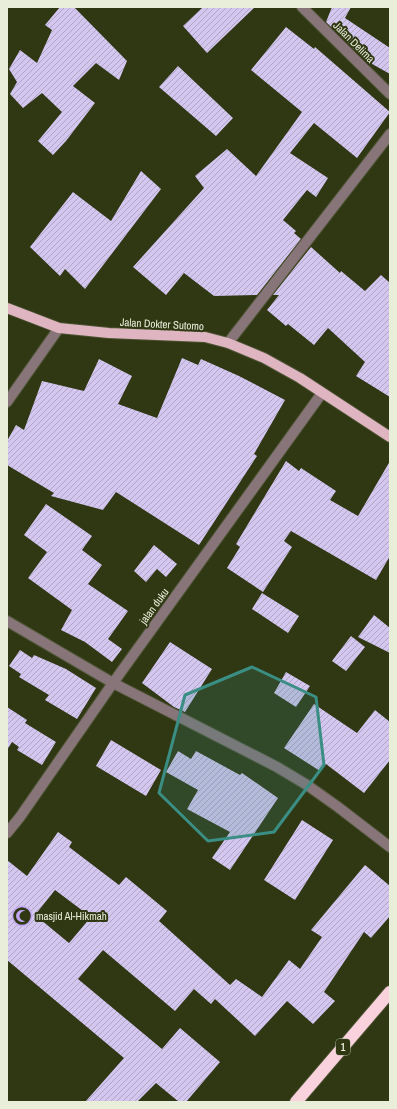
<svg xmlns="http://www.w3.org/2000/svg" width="397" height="1109" font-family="'Archivo Narrow',sans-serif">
<defs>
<pattern id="building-hatch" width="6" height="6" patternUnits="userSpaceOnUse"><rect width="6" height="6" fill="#d3c6ef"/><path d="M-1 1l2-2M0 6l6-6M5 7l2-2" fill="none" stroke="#b0a6c4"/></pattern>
</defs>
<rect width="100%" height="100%" fill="#2f3713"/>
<path fill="url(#building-hatch)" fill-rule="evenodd" d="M 60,7 L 74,7 L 127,61 L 119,80 L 96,63 L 73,86 L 95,103 L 66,141 L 53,155 L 38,141 L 62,112 L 42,93 L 23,108 L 10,94 L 17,82 L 9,69 L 20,50 L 37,63 L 52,30 L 45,25 Z
M 203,7 L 255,7 L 207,53 L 183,26 Z
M 332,7 L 351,7 L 345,18 L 390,48 L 390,74 L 365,60 L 326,22 Z
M 286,27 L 314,49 L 315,47 L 390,112 L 357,158 L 314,123 L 290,153 L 328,178 L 316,197 L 307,190 L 283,220 L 296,231 L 294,233 L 301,239 L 257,295 L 214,296 L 184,273 L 166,295 L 133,267 L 204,188 L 195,176 L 227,149 L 256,176 L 302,112 L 251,70 Z
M 178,66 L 233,118 L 216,136 L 159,87 Z
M 141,171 L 161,189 L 85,289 L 65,269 L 60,276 L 30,247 L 73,192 L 111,221 Z
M 311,247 L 340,273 L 341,271 L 365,291 L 381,275 L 390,283 L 390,397 L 356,376 L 365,362 L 328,328 L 314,345 L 288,324 L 286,326 L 267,310 L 279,295 L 273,295 Z
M 182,358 L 198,365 L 201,359 L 239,376 L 285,400 L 254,454 L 257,456 L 199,545 L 116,492 L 103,510 L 51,496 L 54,493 L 7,465 L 7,441 L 16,425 L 24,430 L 42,381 L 84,391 L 99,359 L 132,376 L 118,404 L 157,418 Z
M 286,461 L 299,471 L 301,468 L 336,491 L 330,500 L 358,516 L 390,461 L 390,556 L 376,580 L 291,531 L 284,541 L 292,547 L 263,592 L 227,568 L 240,547 L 236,544 Z
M 46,504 L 92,536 L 82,550 L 102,565 L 88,584 L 128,611 L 108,639 L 122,649 L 112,662 L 85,642 L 61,630 L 72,610 L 28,578 L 47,552 L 24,535 Z
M 154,545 L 177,564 L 166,577 L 157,569 L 146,582 L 134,571 Z
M 262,593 L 299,616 L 288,633 L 252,609 Z
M 374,615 L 390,628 L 390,653 L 358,637 Z
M 351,636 L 365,647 L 346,671 L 332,661 Z
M 170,642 L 212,669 L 185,712 L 174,707 L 142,683 Z
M 20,650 L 32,658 L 34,655 L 66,669 L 96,688 L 77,719 L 45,700 L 49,695 L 19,677 L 21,674 L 9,666 Z
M 286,672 L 310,686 L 296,707 L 274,693 Z
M 314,704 L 357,733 L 375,710 L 390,722 L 390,760 L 364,793 L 326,764 L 320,771 L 284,748 Z
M 7,707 L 27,720 L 25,723 L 56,742 L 42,765 L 17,750 L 19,747 L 12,742 L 7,750 Z
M 111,740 L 161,770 L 146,796 L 96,766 Z
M 178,751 L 191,759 L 196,751 L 240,775 L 242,773 L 278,798 L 230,870 L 212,858 L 230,832 L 187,809 L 198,790 L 166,772 Z
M 302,820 L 333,840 L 295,900 L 264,880 Z
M 58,832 L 72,842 L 69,847 L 119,885 L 126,877 L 167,911 L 159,921 L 230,985 L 236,979 L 262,997 L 289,960 L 300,969 L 322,937 L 311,930 L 365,865 L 390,886 L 390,916 L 371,938 L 364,932 L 324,992 L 335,1001 L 313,1024 L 287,1001 L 255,1036 L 215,999 L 211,1004 L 194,989 L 175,1011 L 103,950 L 78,979 L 162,1049 L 180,1028 L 220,1062 L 186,1102 L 179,1102 L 156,1083 L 137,1102 L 85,1102 L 124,1058 L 7,960 L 7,860 L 27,876 ZM 55,890 L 91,917 L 69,943 L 35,915 Z"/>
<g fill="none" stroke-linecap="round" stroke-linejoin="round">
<defs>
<path id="minor" d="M 302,7 L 390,94
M 228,343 L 390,134
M 7,402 L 59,328
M 7,621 L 113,683 L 277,767 L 307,785 L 338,807 L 390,847
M 7,833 L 20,817 L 113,683 L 322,393"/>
<path id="major" d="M 7,308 L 59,328 L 109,333 L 205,337 L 228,343 L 264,358 L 300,378 L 390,437"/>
<path id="highway" d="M 296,1102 L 390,992"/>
</defs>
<use href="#minor" stroke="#4d5433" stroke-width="12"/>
<use href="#major" stroke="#4d5433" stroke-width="12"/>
<use href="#highway" stroke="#4d5433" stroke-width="14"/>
<use href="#minor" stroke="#88757a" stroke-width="10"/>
<use href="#major" stroke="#deb5c0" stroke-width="10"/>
<use href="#highway" stroke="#f9d2dd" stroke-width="12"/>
</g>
<path fill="#3a8e83" fill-opacity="0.2" stroke="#3a8e83" stroke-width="3" stroke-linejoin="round" d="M 252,667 L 316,697 L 324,765 L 274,832 L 208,841 L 159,793 L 185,695 Z"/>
<defs>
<symbol id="mosque-ring" viewBox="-11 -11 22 22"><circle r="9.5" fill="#2f3713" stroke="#c2a8f2" stroke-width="1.5"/><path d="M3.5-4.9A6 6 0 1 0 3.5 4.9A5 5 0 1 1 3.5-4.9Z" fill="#c2a8f2"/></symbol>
</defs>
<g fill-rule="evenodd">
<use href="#mosque-ring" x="11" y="905" width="22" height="22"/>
</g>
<g text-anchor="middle" stroke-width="4" stroke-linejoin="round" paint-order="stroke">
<rect fill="#2f3713" stroke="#b0b79e" stroke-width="1" x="336" y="1039" width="14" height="16" rx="3"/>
<g font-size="10" font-weight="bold" fill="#e8eed9">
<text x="343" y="1051">1</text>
</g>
<g font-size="11" fill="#e8eed9" stroke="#2f3713">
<text transform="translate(354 42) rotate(45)" y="4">Jalan Delima</text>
<text transform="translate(162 324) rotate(3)" y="4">Jalan Dokter Sutomo</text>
<text transform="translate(154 606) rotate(-54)" y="4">jalan duku</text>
</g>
<g font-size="11" fill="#e8eed9" stroke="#2f3713" text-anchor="start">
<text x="36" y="920">masjid Al-Hikmah</text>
</g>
</g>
<rect width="397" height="1109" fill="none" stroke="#e8eed9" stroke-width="16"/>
</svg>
